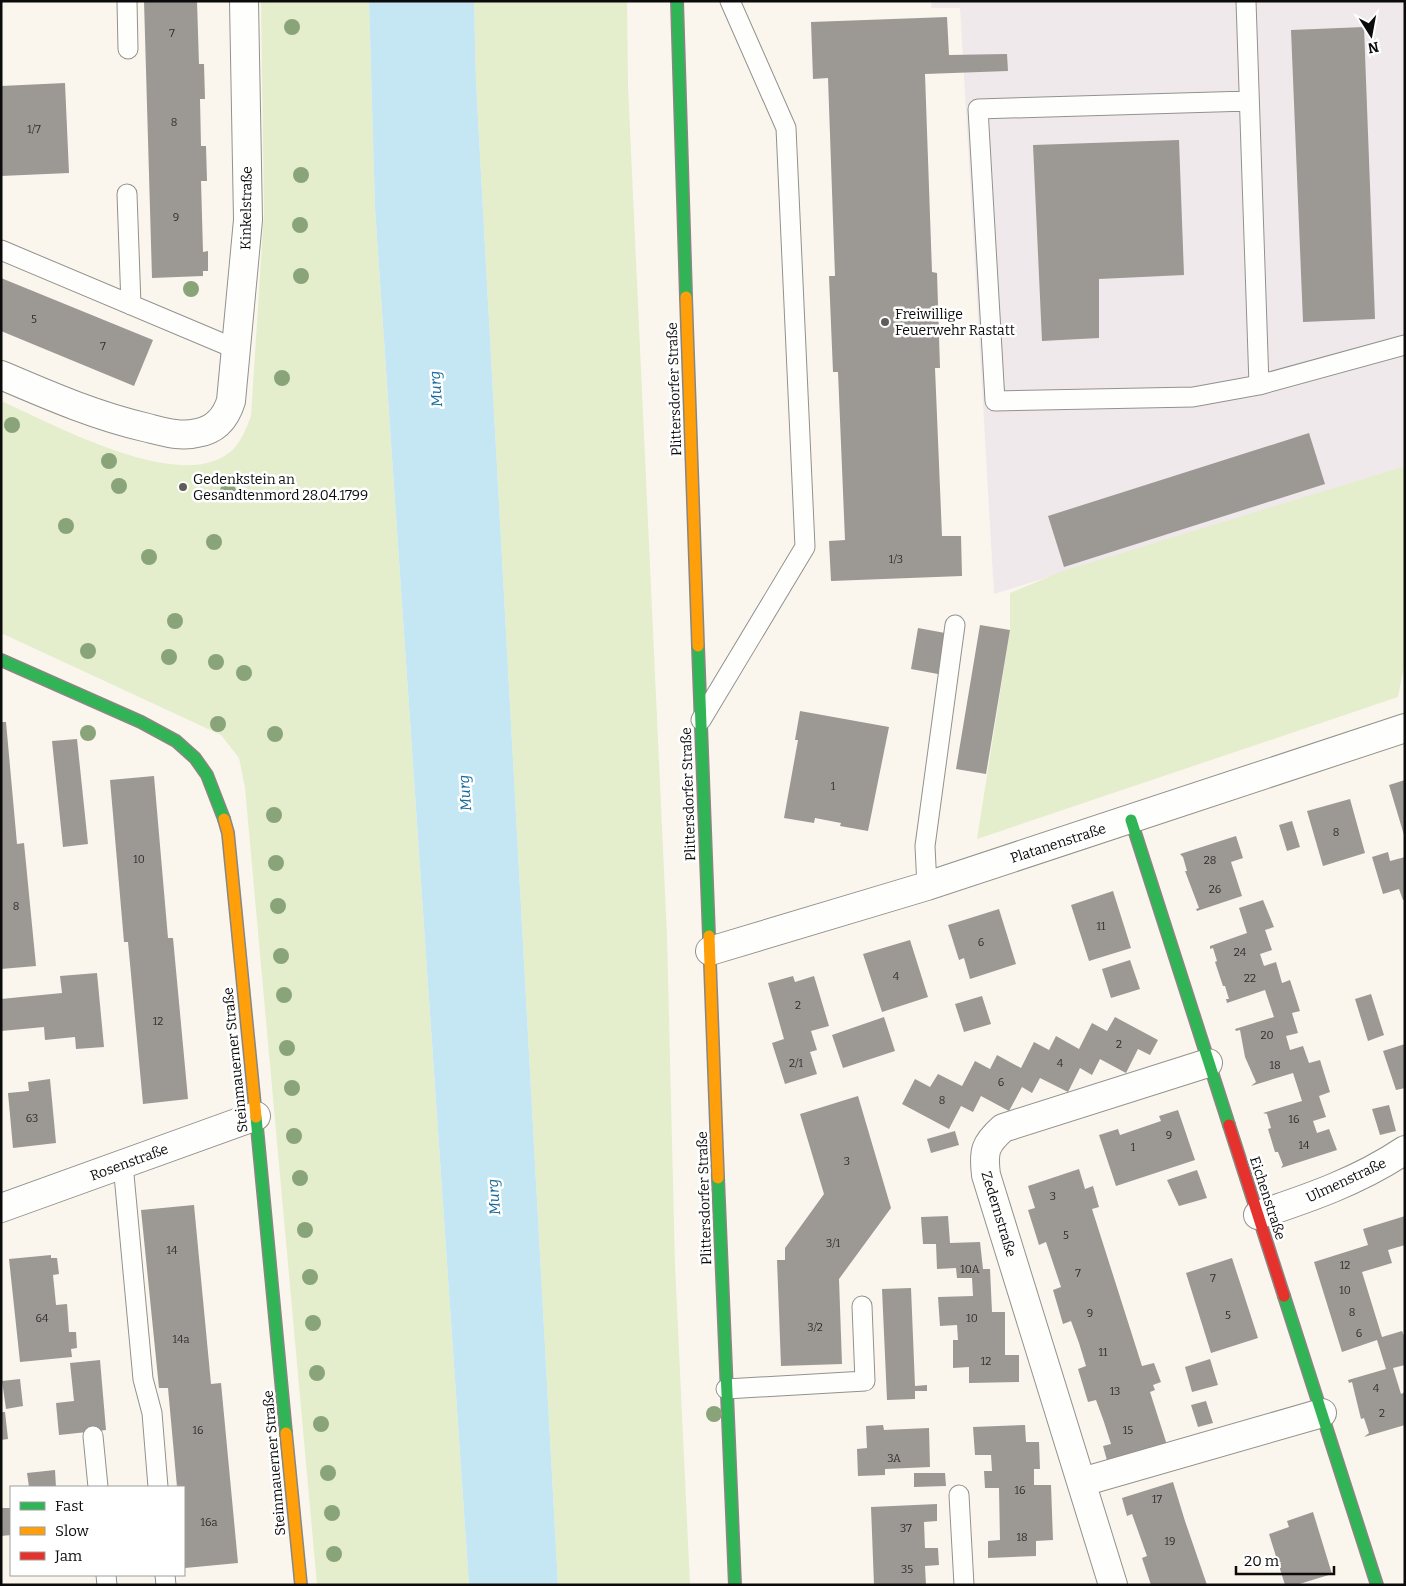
<svg xmlns="http://www.w3.org/2000/svg" width="1406" height="1586" font-family="Bitter,serif">
<rect width="100%" height="100%" fill="#faf6ed"/>
<path fill="#f0e9eb" d="M 932,1 L 1405,1 L 1405,466 L 994,594 L 960,8 L 931,8 Z"/>
<path fill="#e4eecd" d="M 261,1 L 369,1 L 375,208 L 469,1585 L 317,1585 L 245,788 L 239,758 L 221,735 L 1,633 L 1,401 C 54,424 179,494 230,452 C 241,443 246,429 251,416 L 264,213 Z
M 474,1 L 627,1 L 628,86 L 667,936 L 675,1265 L 690,1585 L 558,1585 L 476,82 Z
M 1405,466 L 1405,661 L 1398,697 L 977,839 L 1010,630 L 1010,593 L 1063,571 Z"/>
<path fill="#c4e7f3" d="M 369,1 L 474,1 L 476,82 L 558,1585 L 469,1585 L 375,208 Z"/>
<path fill="#9c9894" d="M 144,1 L 197,1 L 199,64 L 204,64 L 205,99 L 200,99 L 201,146 L 206,146 L 207,181 L 201,181 L 203,252 L 208,251 L 208,271 L 203,271 L 203,276 L 152,278 Z
M 947,17 L 949,55 L 1007,54 L 1008,71 L 925,74 L 932,272 L 937,273 L 940,368 L 935,368 L 942,536 L 961,536 L 962,576 L 831,581 L 829,541 L 845,540 L 838,372 L 833,372 L 829,276 L 835,276 L 828,78 L 813,79 L 811,22 Z
M 1364,27 L 1375,319 L 1303,322 L 1291,30 Z
M 65,83 L 69,173 L 1,176 L 1,86 Z
M 1179,140 L 1184,275 L 1099,279 L 1099,338 L 1042,341 L 1033,145 Z
M 1,278 L 153,340 L 134,386 L 1,331 Z
M 1309,433 L 1325,484 L 1064,567 L 1048,516 Z
M 980,625 L 1010,630 L 986,774 L 956,769 Z
M 918,628 L 945,633 L 938,674 L 911,669 Z
M 800,711 L 889,727 L 868,831 L 840,826 L 841,823 L 815,818 L 814,823 L 784,818 L 798,740 L 795,740 Z
M 1,722 L 6,722 L 17,844 L 24,843 L 36,966 L 1,969 Z
M 77,739 L 88,844 L 63,847 L 52,741 Z
M 154,776 L 168,938 L 173,938 L 188,1099 L 143,1104 L 128,942 L 124,942 L 110,780 Z
M 1405,780 L 1405,835 L 1404,835 L 1389,785 Z
M 1350,799 L 1365,853 L 1323,866 L 1307,811 Z
M 1292,821 L 1300,847 L 1287,851 L 1279,825 Z
M 1236,836 L 1243,858 L 1231,862 L 1242,896 L 1197,911 L 1196,909 L 1199,908 L 1185,871 L 1187,871 L 1183,857 L 1180,854 Z
M 1388,852 L 1390,861 L 1405,857 L 1405,900 L 1403,900 L 1399,889 L 1383,894 L 1372,857 Z
M 1113,891 L 1131,948 L 1089,961 L 1071,905 Z
M 1263,900 L 1274,927 L 1265,930 L 1272,950 L 1260,954 L 1264,966 L 1276,962 L 1282,983 L 1290,980 L 1300,1011 L 1292,1013 L 1298,1033 L 1286,1036 L 1290,1050 L 1303,1046 L 1309,1063 L 1320,1060 L 1330,1092 L 1319,1096 L 1326,1117 L 1313,1121 L 1317,1133 L 1329,1129 L 1337,1150 L 1281,1168 L 1283,1165 L 1278,1152 L 1275,1152 L 1268,1129 L 1271,1128 L 1267,1114 L 1263,1113 L 1302,1101 L 1293,1073 L 1251,1086 L 1256,1082 L 1245,1057 L 1240,1030 L 1236,1031 L 1235,1029 L 1274,1017 L 1265,990 L 1227,1003 L 1226,999 L 1229,999 L 1225,986 L 1223,986 L 1215,962 L 1217,961 L 1213,948 L 1210,949 L 1210,946 L 1247,933 L 1239,908 Z
M 999,909 L 1016,964 L 970,979 L 964,958 L 959,960 L 948,925 Z
M 910,940 L 928,997 L 882,1012 L 863,954 Z
M 1130,960 L 1140,989 L 1111,998 L 1102,969 Z
M 97,973 L 104,1047 L 76,1049 L 75,1037 L 45,1040 L 44,1027 L 1,1031 L 1,999 L 62,993 L 60,976 Z
M 793,976 L 795,982 L 814,976 L 829,1026 L 811,1031 L 817,1050 L 810,1052 L 817,1074 L 785,1084 L 772,1043 L 784,1039 L 768,983 Z
M 1371,994 L 1384,1035 L 1368,1041 L 1355,999 Z
M 982,996 L 991,1024 L 964,1032 L 955,1004 Z
M 884,1017 L 895,1051 L 843,1068 L 832,1035 Z
M 1115,1017 L 1158,1040 L 1150,1055 L 1138,1049 L 1126,1073 L 1100,1059 L 1092,1075 L 1080,1068 L 1068,1092 L 1040,1078 L 1032,1093 L 1022,1087 L 1009,1111 L 981,1096 L 973,1112 L 961,1106 L 949,1129 L 902,1104 L 915,1079 L 930,1087 L 938,1074 L 962,1086 L 975,1061 L 990,1069 L 997,1055 L 1021,1068 L 1034,1042 L 1049,1050 L 1056,1036 L 1079,1049 L 1092,1023 L 1107,1031 Z
M 1405,1044 L 1405,1088 L 1396,1090 L 1383,1051 Z
M 50,1079 L 56,1143 L 13,1148 L 8,1093 L 29,1091 L 28,1082 Z
M 858,1096 L 891,1208 L 839,1279 L 842,1364 L 781,1366 L 777,1260 L 785,1260 L 785,1248 L 824,1194 L 800,1114 Z
M 1389,1105 L 1396,1131 L 1380,1135 L 1372,1109 Z
M 1178,1110 L 1195,1160 L 1116,1186 L 1099,1135 L 1118,1129 L 1120,1135 L 1161,1121 L 1159,1116 Z
M 955,1131 L 959,1145 L 931,1153 L 927,1139 Z
M 1079,1169 L 1085,1189 L 1093,1186 L 1099,1207 L 1092,1209 L 1142,1366 L 1154,1363 L 1161,1382 L 1153,1385 L 1155,1390 L 1150,1392 L 1167,1445 L 1108,1464 L 1103,1446 L 1111,1444 L 1104,1422 L 1096,1400 L 1088,1402 L 1078,1369 L 1086,1366 L 1079,1343 L 1071,1321 L 1063,1324 L 1053,1290 L 1061,1287 L 1046,1242 L 1039,1245 L 1028,1210 L 1035,1208 L 1028,1186 Z
M 1197,1170 L 1207,1198 L 1179,1206 L 1167,1180 Z
M 194,1205 L 211,1384 L 221,1383 L 238,1563 L 185,1568 L 184,1487 L 177,1487 L 168,1388 L 159,1388 L 141,1210 Z
M 948,1216 L 950,1243 L 980,1242 L 983,1269 L 990,1269 L 992,1312 L 1005,1312 L 1005,1355 L 1019,1355 L 1019,1382 L 969,1383 L 969,1367 L 953,1368 L 953,1340 L 958,1340 L 957,1325 L 940,1326 L 938,1297 L 973,1296 L 972,1278 L 957,1278 L 956,1268 L 937,1269 L 936,1244 L 923,1244 L 921,1217 Z
M 1405,1216 L 1405,1245 L 1388,1250 L 1392,1263 L 1362,1272 L 1382,1337 L 1402,1331 L 1405,1338 L 1405,1365 L 1393,1368 L 1401,1394 L 1405,1392 L 1405,1425 L 1364,1437 L 1369,1433 L 1364,1418 L 1361,1419 L 1352,1382 L 1349,1383 L 1348,1380 L 1386,1369 L 1377,1340 L 1342,1352 L 1314,1262 L 1368,1245 L 1363,1229 Z
M 51,1255 L 51,1258 L 57,1258 L 59,1274 L 53,1275 L 56,1305 L 67,1304 L 69,1332 L 76,1332 L 77,1348 L 71,1349 L 72,1357 L 20,1362 L 9,1259 Z
M 1232,1258 L 1258,1338 L 1211,1353 L 1186,1273 Z
M 911,1288 L 915,1386 L 927,1385 L 927,1391 L 915,1391 L 915,1399 L 887,1400 L 882,1289 Z
M 1210,1359 L 1218,1385 L 1192,1392 L 1185,1367 Z
M 100,1360 L 106,1430 L 59,1435 L 56,1403 L 74,1401 L 70,1363 Z
M 20,1379 L 23,1406 L 6,1409 L 2,1381 Z
M 1206,1401 L 1213,1423 L 1198,1427 L 1191,1405 Z
M 1,1412 L 5,1412 L 8,1439 L 1,1440 Z
M 883,1425 L 884,1430 L 929,1428 L 930,1467 L 885,1469 L 885,1475 L 858,1476 L 857,1449 L 867,1448 L 866,1426 Z
M 1025,1425 L 1026,1442 L 1039,1442 L 1040,1469 L 1034,1469 L 1034,1485 L 1051,1485 L 1053,1540 L 1036,1541 L 1036,1556 L 988,1558 L 988,1541 L 1000,1540 L 999,1488 L 985,1488 L 984,1471 L 992,1471 L 991,1455 L 975,1455 L 973,1427 Z
M 55,1470 L 56,1487 L 29,1487 L 27,1473 Z
M 914,1473 L 945,1473 L 946,1486 L 914,1487 Z
M 1173,1482 L 1185,1521 L 1207,1585 L 1151,1585 L 1142,1558 L 1147,1556 L 1132,1514 L 1127,1516 L 1122,1498 Z
M 937,1504 L 937,1521 L 924,1522 L 925,1548 L 938,1548 L 939,1565 L 925,1566 L 926,1585 L 874,1585 L 871,1507 Z
M 1,1508 L 11,1508 L 11,1535 L 1,1536 Z
M 1313,1512 L 1332,1574 L 1296,1585 L 1285,1585 L 1269,1534 L 1289,1527 L 1287,1521 Z"/>
<g fill="none" stroke-linecap="round" stroke-linejoin="round">
<defs>
<path id="lane" d="M 127,1 L 128,49
M 1246,1 L 1259,385 L 1193,397 L 995,401 L 978,109 L 1249,101
M 127,194 L 131,305
M 1,250 L 236,349
M 1259,385 L 1405,345
M 701,720 L 805,547 L 786,128 L 730,1
M 927,886 L 925,846 L 955,625
M 123,1164 L 143,1379 L 152,1413 L 158,1487
M 726,1389 L 865,1381 L 862,1306
M 93,1436 L 98,1487
M 959,1495 L 964,1585
M 106,1575 L 107,1585
M 165,1575 L 166,1585"/>
<path id="street" d="M 1,375 C 50,396 96,416 148,428 C 164,432 181,437 197,433 C 216,430 226,417 231,401 L 248,220 L 244,1
M 710,951 L 927,886 L 1405,728
M 1,1208 L 256,1116
M 1258,1215 C 1309,1198 1359,1181 1405,1150
M 1082,1482 L 1322,1413
M 1113,1585 L 986,1175 C 983,1151 985,1144 1003,1128 L 1208,1063"/>
<path id="fast" d="M 677,1 L 686,297
M 698,646 L 709,936
M 1,660 L 141,722 L 176,741 L 195,758 L 207,775 L 224,819
M 1131,820 L 1229,1125
M 256,1117 L 286,1433
M 718,1178 L 735,1585
M 1284,1296 L 1377,1585"/>
<path id="slow" d="M 686,297 L 698,646
M 224,819 L 228,833 L 256,1117
M 709,936 L 718,1178
M 286,1433 L 301,1585"/>
<path id="jam" d="M 1229,1125 L 1284,1296"/>
</defs>
<use href="#lane" stroke="#93918d" stroke-width="21"/>
<use href="#street" stroke="#93918d" stroke-width="30"/>
<use href="#fast" stroke="#898783" stroke-width="14"/>
<use href="#slow" stroke="#898783" stroke-width="14"/>
<use href="#jam" stroke="#898783" stroke-width="14"/>
<use href="#lane" stroke="#fefefc" stroke-width="19"/>
<use href="#street" stroke="#fefefc" stroke-width="28"/>
<use href="#fast" stroke="#30b455" stroke-width="11"/>
<use href="#slow" stroke="#ff9f0a" stroke-width="11"/>
<use href="#jam" stroke="#e5322d" stroke-width="11"/>
</g>
<g fill="#8aa47a">
<circle cx="292" cy="27" r="8"/>
<circle cx="301" cy="175" r="8"/>
<circle cx="300" cy="225" r="8"/>
<circle cx="301" cy="276" r="8"/>
<circle cx="191" cy="289" r="8"/>
<circle cx="282" cy="378" r="8"/>
<circle cx="12" cy="425" r="8"/>
<circle cx="109" cy="461" r="8"/>
<circle cx="119" cy="486" r="8"/>
<circle cx="228" cy="491" r="8"/>
<circle cx="66" cy="526" r="8"/>
<circle cx="214" cy="542" r="8"/>
<circle cx="149" cy="557" r="8"/>
<circle cx="175" cy="621" r="8"/>
<circle cx="88" cy="651" r="8"/>
<circle cx="169" cy="657" r="8"/>
<circle cx="216" cy="662" r="8"/>
<circle cx="244" cy="673" r="8"/>
<circle cx="218" cy="724" r="8"/>
<circle cx="88" cy="733" r="8"/>
<circle cx="275" cy="734" r="8"/>
<circle cx="274" cy="815" r="8"/>
<circle cx="276" cy="863" r="8"/>
<circle cx="278" cy="906" r="8"/>
<circle cx="281" cy="956" r="8"/>
<circle cx="284" cy="995" r="8"/>
<circle cx="287" cy="1048" r="8"/>
<circle cx="292" cy="1088" r="8"/>
<circle cx="294" cy="1136" r="8"/>
<circle cx="300" cy="1178" r="8"/>
<circle cx="305" cy="1230" r="8"/>
<circle cx="310" cy="1277" r="8"/>
<circle cx="313" cy="1323" r="8"/>
<circle cx="317" cy="1373" r="8"/>
<circle cx="714" cy="1414" r="8"/>
<circle cx="321" cy="1424" r="8"/>
<circle cx="328" cy="1473" r="8"/>
<circle cx="332" cy="1513" r="8"/>
<circle cx="334" cy="1554" r="8"/>
</g>
<g fill="#5f5d5a" stroke="#fff" stroke-width="2">
<circle cx="885" cy="322" r="5"/>
<circle cx="183" cy="487" r="5"/>
</g>
<g text-anchor="middle" stroke-width="5" stroke-linejoin="round" paint-order="stroke">
<g font-size="11" fill="#2f2e2d">
<text x="172" y="37">7</text>
<text x="174" y="126">8</text>
<text x="34" y="133">1/7</text>
<text x="176" y="221">9</text>
<text x="34" y="323">5</text>
<text x="103" y="350">7</text>
<text x="896" y="563">1/3</text>
<text x="833" y="790">1</text>
<text x="1336" y="836">8</text>
<text x="139" y="863">10</text>
<text x="1210" y="864">28</text>
<text x="1215" y="893">26</text>
<text x="16" y="910">8</text>
<text x="1101" y="930">11</text>
<text x="981" y="946">6</text>
<text x="1240" y="956">24</text>
<text x="896" y="980">4</text>
<text x="1250" y="982">22</text>
<text x="798" y="1009">2</text>
<text x="158" y="1025">12</text>
<text x="1267" y="1039">20</text>
<text x="1119" y="1048">2</text>
<text x="796" y="1067">2/1</text>
<text x="1060" y="1067">4</text>
<text x="1275" y="1069">18</text>
<text x="1001" y="1086">6</text>
<text x="942" y="1104">8</text>
<text x="32" y="1122">63</text>
<text x="1294" y="1123">16</text>
<text x="1169" y="1139">9</text>
<text x="1304" y="1149">14</text>
<text x="1133" y="1151">1</text>
<text x="847" y="1165">3</text>
<text x="1053" y="1200">3</text>
<text x="1066" y="1239">5</text>
<text x="833" y="1247">3/1</text>
<text x="172" y="1254">14</text>
<text x="1345" y="1269">12</text>
<text x="970" y="1273">10A</text>
<text x="1078" y="1277">7</text>
<text x="1213" y="1282">7</text>
<text x="1345" y="1294">10</text>
<text x="1352" y="1316">8</text>
<text x="1090" y="1317">9</text>
<text x="1228" y="1319">5</text>
<text x="42" y="1322">64</text>
<text x="972" y="1322">10</text>
<text x="815" y="1331">3/2</text>
<text x="1359" y="1337">6</text>
<text x="181" y="1343">14a</text>
<text x="1103" y="1356">11</text>
<text x="986" y="1365">12</text>
<text x="1376" y="1392">4</text>
<text x="1115" y="1395">13</text>
<text x="1382" y="1417">2</text>
<text x="198" y="1434">16</text>
<text x="1128" y="1434">15</text>
<text x="894" y="1462">3A</text>
<text x="1020" y="1494">16</text>
<text x="1157" y="1503">17</text>
<text x="209" y="1526">16a</text>
<text x="906" y="1532">37</text>
<text x="1022" y="1541">18</text>
<text x="1170" y="1545">19</text>
<text x="907" y="1573">35</text>
</g>
<g font-size="14" fill="#0b0b0b" stroke="#fff">
<text transform="translate(246 208) rotate(-89)" y="5">Kinkelstraße</text>
<text transform="translate(674 389) rotate(-92)" y="5">Plittersdorfer Straße</text>
<text transform="translate(688 794) rotate(-92)" y="5">Plittersdorfer Straße</text>
<text transform="translate(1058 843) rotate(-18)" y="5">Platanenstraße</text>
<text transform="translate(235 1060) rotate(-96)" y="5">Steinmauerner Straße</text>
<text transform="translate(129 1162) rotate(-20)" y="5">Rosenstraße</text>
<text transform="translate(1346 1180) rotate(-25)" y="5">Ulmenstraße</text>
<text transform="translate(704 1198) rotate(-92)" y="5">Plittersdorfer Straße</text>
<text transform="translate(1268 1198) rotate(72)" y="5">Eichenstraße</text>
<text transform="translate(999 1214) rotate(73)" y="5">Zedernstraße</text>
<text transform="translate(274 1463) rotate(-95)" y="5">Steinmauerner Straße</text>
</g>
<g font-size="14" fill="#0b0b0b" stroke="#fff" text-anchor="start">
<text x="895" y="319">Freiwillige<tspan x="895" dy="16">Feuerwehr Rastatt</tspan></text>
<text x="193" y="484">Gedenkstein an<tspan x="193" dy="16">Gesandtenmord 28.04.1799</tspan></text>
</g>
<g font-size="15" font-style="italic" fill="#156a9b" stroke="#fff">
<text transform="translate(436 389) rotate(-94)" y="5">Murg</text>
<text transform="translate(465 793) rotate(-94)" y="5">Murg</text>
<text transform="translate(494 1197) rotate(-94)" y="5">Murg</text>
</g>
</g>
<rect width="1406" height="1586" fill="none" stroke="#0b0b0b" stroke-width="5"/>
<rect x="10" y="1486" width="175" height="90" fill="#ffffff" stroke="#9d9d9d"/>
<rect x="20" y="1502" width="25" height="8" fill="#30b455" stroke="#9d9d9d"/>
<text x="55" y="1511" font-size="15" fill="#0b0b0b">Fast</text>
<rect x="20" y="1527" width="25" height="8" fill="#ff9f0a" stroke="#9d9d9d"/>
<text x="55" y="1536" font-size="15" fill="#0b0b0b">Slow</text>
<rect x="20" y="1552" width="25" height="8" fill="#e5322d" stroke="#9d9d9d"/>
<text x="55" y="1561" font-size="15" fill="#0b0b0b">Jam</text>
<g transform="translate(1371 35) rotate(169)" stroke="#ffffff" stroke-width="4" paint-order="stroke">
<path d="M0-4L9 19L0 12L-9 19Z" fill="#0b0b0b"/>
<text y="-8" font-size="14" font-weight="bold" text-anchor="middle" fill="#0b0b0b">N</text>
</g>
<path d="M1236 1566v8h98v-8" fill="none" stroke="#0b0b0b" stroke-width="2.5"/>
<text x="1244" y="1566" font-size="15" fill="#0b0b0b" stroke="#ffffff" stroke-width="4" paint-order="stroke">20 m</text>
</svg>
